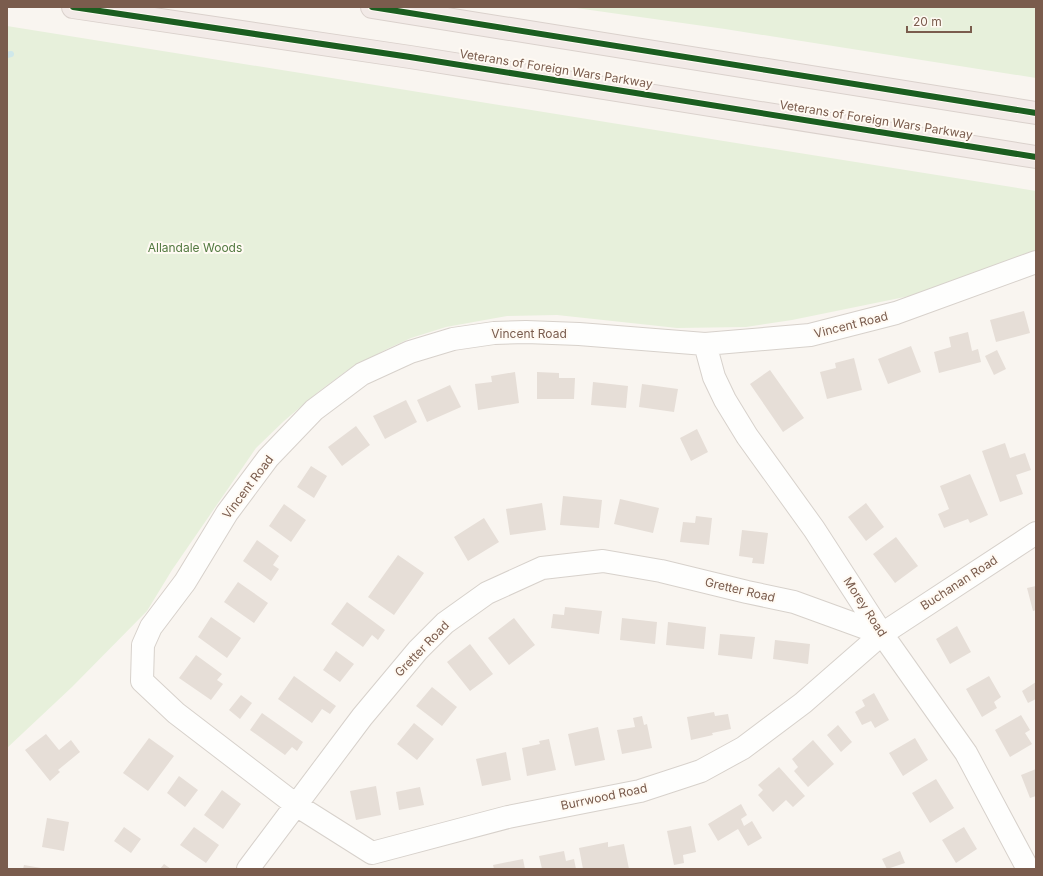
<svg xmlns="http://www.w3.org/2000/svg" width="1043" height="876" font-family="Inter,sans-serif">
<rect width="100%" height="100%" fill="#f9f5f0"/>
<path fill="#e7f0db" d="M 569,7 L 1036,7 L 1036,78 L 725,29 Z
M 7,26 L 1036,191 L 1036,259 L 939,290 L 792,320 L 746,327 L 677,328 L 557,315 L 507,316 L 446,327 L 411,338 L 387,349 L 349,369 L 318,392 L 284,421 L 256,448 L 172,570 L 147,611 L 72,687 L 7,748 Z"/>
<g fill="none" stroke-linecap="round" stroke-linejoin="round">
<path stroke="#d0e8ea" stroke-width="6" d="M 7,55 L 11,54"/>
</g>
<path fill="#e6ded7" d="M 1024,311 L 1030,333 L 996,342 L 990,320 Z
M 968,332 L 972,351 L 978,349 L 981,362 L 939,373 L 934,352 L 951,347 L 949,337 Z
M 911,346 L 921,372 L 888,384 L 878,359 Z
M 997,350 L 1006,369 L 994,375 L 985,356 Z
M 854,358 L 862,390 L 827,399 L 820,372 L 836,368 L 835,363 Z
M 770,370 L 804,418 L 783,432 L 750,384 Z
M 515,372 L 519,403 L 478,410 L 475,384 L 492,382 L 491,376 Z
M 537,372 L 559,373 L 559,378 L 575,378 L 574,399 L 537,399 Z
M 593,382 L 628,386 L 626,408 L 591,405 Z
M 642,384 L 678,389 L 674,412 L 639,407 Z
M 450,385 L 461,407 L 427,422 L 417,400 Z
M 406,400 L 417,422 L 385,439 L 373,416 Z
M 356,426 L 370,445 L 342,466 L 328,447 Z
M 697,429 L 708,452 L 691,461 L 680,438 Z
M 1005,443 L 1010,458 L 1025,453 L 1031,470 L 1016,475 L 1023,494 L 1000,502 L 982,451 Z
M 311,466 L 327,476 L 314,498 L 297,487 Z
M 970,474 L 988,515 L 970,523 L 968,519 L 944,528 L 938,514 L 949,509 L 940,486 Z
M 563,496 L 602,500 L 599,528 L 560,525 Z
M 620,499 L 659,508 L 653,533 L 614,524 Z
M 542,503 L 546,530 L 510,535 L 506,509 Z
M 866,503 L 884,527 L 866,541 L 848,517 Z
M 284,504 L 306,520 L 291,542 L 269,526 Z
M 696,516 L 712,518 L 709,545 L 680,542 L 683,522 L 695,523 Z
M 484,518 L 499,542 L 468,561 L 454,537 Z
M 742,530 L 768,533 L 764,564 L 752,563 L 753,558 L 739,556 Z
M 896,537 L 918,566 L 895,583 L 873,554 Z
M 257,540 L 279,556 L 273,565 L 279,569 L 271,581 L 243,561 Z
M 398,555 L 424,573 L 394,615 L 368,597 Z
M 238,582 L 268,603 L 254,623 L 224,602 Z
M 1036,586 L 1036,610 L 1033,611 L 1027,588 Z
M 347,602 L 385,630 L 378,640 L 372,635 L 363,647 L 331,624 Z
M 565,607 L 602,611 L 599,634 L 551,628 L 553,614 L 564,615 Z
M 211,617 L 241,638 L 227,658 L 198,637 Z
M 514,618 L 535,645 L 509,665 L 488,638 Z
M 622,618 L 657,622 L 655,644 L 620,640 Z
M 668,622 L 706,627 L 704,649 L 666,645 Z
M 957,626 L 971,652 L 950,664 L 936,639 Z
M 720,634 L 755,637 L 752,659 L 718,655 Z
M 775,640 L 810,644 L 808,664 L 773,659 Z
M 470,644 L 493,674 L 470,691 L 447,662 Z
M 336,651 L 354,664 L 340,682 L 323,670 Z
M 196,655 L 222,674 L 217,680 L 223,684 L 211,700 L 179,678 Z
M 294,676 L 336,706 L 330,714 L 322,709 L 312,723 L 278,699 Z
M 989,676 L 1001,697 L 994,702 L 997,708 L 982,717 L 966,689 Z
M 1036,682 L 1036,699 L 1028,703 L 1022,691 Z
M 432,687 L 457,707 L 442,726 L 416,706 Z
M 874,693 L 889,720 L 875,728 L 871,721 L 862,725 L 855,712 L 865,706 L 862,700 Z
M 241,695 L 252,703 L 240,719 L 229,710 Z
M 714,712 L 715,716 L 728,714 L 731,729 L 712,733 L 713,735 L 691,740 L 687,717 Z
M 262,713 L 303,742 L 297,751 L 292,747 L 285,755 L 250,730 Z
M 1021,715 L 1030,730 L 1025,733 L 1032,744 L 1010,757 L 995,730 Z
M 642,716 L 644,725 L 647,724 L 652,748 L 622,754 L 617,730 L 635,727 L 633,718 Z
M 414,723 L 434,739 L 417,760 L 397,744 Z
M 838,725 L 852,742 L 841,752 L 827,735 Z
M 598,727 L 605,760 L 575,766 L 568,734 Z
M 46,734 L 59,750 L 71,740 L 80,752 L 58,770 L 60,772 L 50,781 L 25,750 Z
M 149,738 L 174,756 L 148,791 L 123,773 Z
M 915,738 L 928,760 L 903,776 L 889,753 Z
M 549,739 L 556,770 L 527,776 L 522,748 L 540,744 L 539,741 Z
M 813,740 L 834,764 L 808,787 L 794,771 L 798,767 L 792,759 Z
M 506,752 L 511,780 L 482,786 L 476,759 Z
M 779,767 L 805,796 L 793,807 L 786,800 L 773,812 L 758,795 L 763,790 L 758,785 Z
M 1036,769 L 1036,796 L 1030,798 L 1021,775 Z
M 179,776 L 198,790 L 185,807 L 167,793 Z
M 936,779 L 954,808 L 930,823 L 912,793 Z
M 376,786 L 381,815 L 356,820 L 350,791 Z
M 420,787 L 424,805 L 399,810 L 396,792 Z
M 222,790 L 241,804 L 223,829 L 204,815 Z
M 741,804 L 747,815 L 741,819 L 744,826 L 752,821 L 762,838 L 748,846 L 738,829 L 718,841 L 708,824 Z
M 47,818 L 69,822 L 64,851 L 42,847 Z
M 691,826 L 696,852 L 683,855 L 684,863 L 674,865 L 667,831 Z
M 124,827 L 141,839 L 131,853 L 114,841 Z
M 194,827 L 219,845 L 206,863 L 180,845 Z
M 964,827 L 977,849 L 956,863 L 942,840 Z
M 608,842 L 608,847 L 624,844 L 629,869 L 583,869 L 579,848 Z
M 564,851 L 566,861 L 574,859 L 576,869 L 542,869 L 539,856 Z
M 900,851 L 905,863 L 887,869 L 882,859 Z
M 523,859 L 525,869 L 494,869 L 493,865 Z
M 164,864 L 171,869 L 160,869 Z
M 24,865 L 41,868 L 41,869 L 23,869 Z"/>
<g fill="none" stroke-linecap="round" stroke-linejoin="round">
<defs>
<path id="minor" d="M 1036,262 L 896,313 L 810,335 L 705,344 L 579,334 L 526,332 L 494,333 L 453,339 L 410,352 L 362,374 L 314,410 L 268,458 L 227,513 L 185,582 L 151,627 L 143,645 L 142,681 L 176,713 L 296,805 L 372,853 L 508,817 L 640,791 L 701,771 L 743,748 L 803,703 L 882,634 L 1036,533
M 705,344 L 714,377 L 725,400 L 747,436 L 814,529 L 882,634 L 966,753 L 1028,869
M 248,869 L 362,717 L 418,650 L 445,623 L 487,593 L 542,568 L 603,561 L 661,571 L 747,592 L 794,602 L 882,634"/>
<path id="highway" d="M 73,7 L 410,57 L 1036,157
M 372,7 L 1036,113"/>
</defs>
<use href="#minor" stroke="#d7d1cb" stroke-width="24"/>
<use href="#highway" stroke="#dad1cc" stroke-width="24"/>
<use href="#minor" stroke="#fefefd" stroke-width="22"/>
<use href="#highway" stroke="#f2eae7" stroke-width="22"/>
<defs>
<path id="cycleway" d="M 73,7 L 410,57 L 1036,157
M 372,7 L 1036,113"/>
</defs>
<use href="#cycleway" stroke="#fffaf3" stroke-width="8"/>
<use href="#cycleway" stroke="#1b5e20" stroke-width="6"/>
</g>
<g text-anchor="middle" stroke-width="4" stroke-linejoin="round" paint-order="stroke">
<g font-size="12" fill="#7a5c4d" stroke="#fffaf3">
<text transform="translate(556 69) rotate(9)" y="4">Veterans of Foreign Wars Parkway</text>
<text transform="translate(876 120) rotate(9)" y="4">Veterans of Foreign Wars Parkway</text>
<text transform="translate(851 325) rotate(-14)" y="4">Vincent Road</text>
<text x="529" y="338">Vincent Road</text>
<text transform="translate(248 487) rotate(-53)" y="4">Vincent Road</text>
<text transform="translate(959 583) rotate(-33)" y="4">Buchanan Road</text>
<text transform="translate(740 590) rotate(13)" y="4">Gretter Road</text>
<text transform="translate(865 607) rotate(57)" y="4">Morey Road</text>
<text transform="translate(422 649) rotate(-46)" y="4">Gretter Road</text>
<text transform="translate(604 797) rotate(-12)" y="4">Burrwood Road</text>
</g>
<g font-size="12" fill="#537a41" stroke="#fffaf3">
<text x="195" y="252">Allandale Woods</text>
</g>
</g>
<rect width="1043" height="876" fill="none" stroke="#7a5c4d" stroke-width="16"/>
<path d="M907 26v6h64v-6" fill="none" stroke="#7a5c4d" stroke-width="2"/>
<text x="913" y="26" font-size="12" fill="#7a5c4d" stroke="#fffaf3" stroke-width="3" paint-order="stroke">20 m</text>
</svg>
